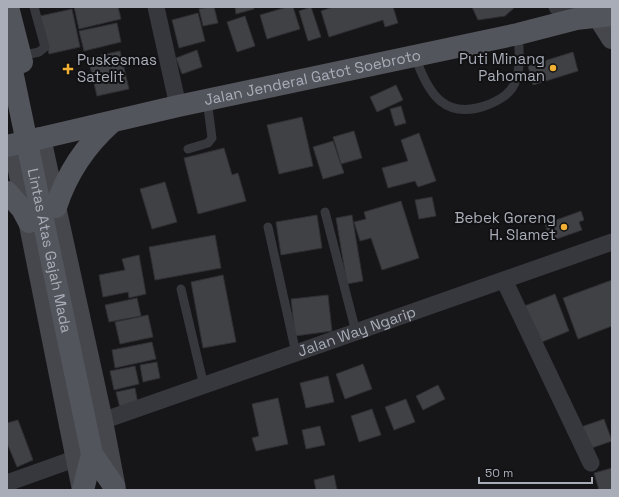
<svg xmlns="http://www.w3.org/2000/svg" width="619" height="497" font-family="'Space Grotesk',sans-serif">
<rect width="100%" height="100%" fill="#161618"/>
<path fill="#404145" stroke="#303034" d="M 74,7 L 118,7 L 121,19 L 79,29 Z
M 209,7 L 214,7 L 218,23 L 203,26 L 199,9 Z
M 235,7 L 254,7 L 254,9 L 236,14 Z
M 287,7 L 293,7 L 300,29 L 267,39 L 260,15 Z
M 311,7 L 321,37 L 308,41 L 299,11 Z
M 333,7 L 393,7 L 398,23 L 385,27 L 383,20 L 329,37 L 321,11 Z
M 472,7 L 515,7 L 505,16 L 478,20 Z
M 72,9 L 80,47 L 49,54 L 40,16 Z
M 198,13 L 205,41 L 179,48 L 172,20 Z
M 245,16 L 255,46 L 237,52 L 227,22 Z
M 117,23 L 121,42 L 84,51 L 79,31 Z
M 197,50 L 202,67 L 182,74 L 176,58 Z
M 120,51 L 129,89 L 97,96 L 88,58 Z
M 573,52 L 578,71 L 533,85 L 528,66 Z
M 396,85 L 403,100 L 377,112 L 370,97 Z
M 401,106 L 406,123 L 395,126 L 390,109 Z
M 302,117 L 313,166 L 279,174 L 267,125 Z
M 354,131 L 362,158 L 341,164 L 333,137 Z
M 419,133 L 436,181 L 418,187 L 415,181 L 388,188 L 382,168 L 408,161 L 401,140 Z
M 333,141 L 344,173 L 323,179 L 313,147 Z
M 224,148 L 232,175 L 238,173 L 246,201 L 198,214 L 184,158 Z
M 165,182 L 177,222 L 152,229 L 140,189 Z
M 432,197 L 436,216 L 419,219 L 415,200 Z
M 401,201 L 419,258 L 382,270 L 371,238 L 360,241 L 354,222 L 366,219 L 364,212 Z
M 581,211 L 584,220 L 579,222 L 582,230 L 551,241 L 545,224 Z
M 317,215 L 322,248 L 281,255 L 276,222 Z
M 352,215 L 363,281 L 347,284 L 336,218 Z
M 215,235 L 221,268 L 155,280 L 149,247 Z
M 139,255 L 146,294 L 129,298 L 128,292 L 103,297 L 99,275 L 125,270 L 122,259 Z
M 223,275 L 236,342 L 203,348 L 191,282 Z
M 612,280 L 612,326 L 578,339 L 563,298 Z
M 555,294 L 569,331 L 537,344 L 522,307 Z
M 328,295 L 332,331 L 295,336 L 291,299 Z
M 137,298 L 141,316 L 109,322 L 105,305 Z
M 148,315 L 153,337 L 120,344 L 115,322 Z
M 152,342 L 156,359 L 115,368 L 112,350 Z
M 157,362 L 160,378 L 143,382 L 140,365 Z
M 363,364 L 372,389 L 345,399 L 336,374 Z
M 135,366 L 139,384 L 114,390 L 110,371 Z
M 328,376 L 334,402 L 306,408 L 300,383 Z
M 438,385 L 445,399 L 423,410 L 416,396 Z
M 135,388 L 138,404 L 120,408 L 116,392 Z
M 278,398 L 288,444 L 256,451 L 252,438 L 259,436 L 252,404 Z
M 406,399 L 415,422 L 394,430 L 385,407 Z
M 372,409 L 381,435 L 359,442 L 351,416 Z
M 604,419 L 612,441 L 586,450 L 578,428 Z
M 18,420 L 33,460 L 17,467 L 7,443 L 7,423 Z
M 320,426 L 325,445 L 306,449 L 302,430 Z
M 612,468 L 612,490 L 599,490 L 594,473 Z
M 334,475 L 337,490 L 316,490 L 314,480 Z"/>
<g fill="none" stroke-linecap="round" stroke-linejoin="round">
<path stroke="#37383d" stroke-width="9" d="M 20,56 L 39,52 L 45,47 L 34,7
M 415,56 C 428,94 445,122 490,104 C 501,99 512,93 516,80 C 521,66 519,48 518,34
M 188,149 L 208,143 L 212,138 L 207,100
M 325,212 L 356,332
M 268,227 L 296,353
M 181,289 L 204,386"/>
<g stroke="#37383d" stroke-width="17">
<path d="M 156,7 L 178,106"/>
<path d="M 557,7 L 576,19"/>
<path d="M 504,280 L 591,463"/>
<path id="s1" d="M 102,421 L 612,242"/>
<path d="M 7,483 L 77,458"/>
</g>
<path stroke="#45474d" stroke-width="22" d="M 598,16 L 612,38
M 40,138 L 102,421 L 115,489
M 14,145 L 83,490"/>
<g stroke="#53555c" stroke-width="22">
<path d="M 8,7 L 22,62"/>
<path id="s2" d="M 7,47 L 92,454 L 114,486"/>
<path id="s3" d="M 7,146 L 178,106 L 518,34 L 576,19 L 612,15"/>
<path d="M 7,192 L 22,209 L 29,222"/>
<path d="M 56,207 C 67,173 85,146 112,122"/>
<path d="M 83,490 L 92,454"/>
</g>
</g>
<g fill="#f2b134" stroke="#111113" stroke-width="1.5">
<circle cx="553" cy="68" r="4"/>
<path d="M66 63h4v4h4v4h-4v4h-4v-4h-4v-4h4z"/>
<circle cx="564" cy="227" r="4"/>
</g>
<g text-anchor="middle" stroke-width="4" stroke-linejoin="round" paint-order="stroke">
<g font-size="15" fill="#a8adb8" stroke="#111113" text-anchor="end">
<text x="545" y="64">Puti Minang<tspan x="545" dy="17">Pahoman</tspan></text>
<text x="77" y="65" text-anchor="start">Puskesmas<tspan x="77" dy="17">Satelit</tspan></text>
<text x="556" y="223">Bebek Goreng<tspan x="556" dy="17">H. Slamet</tspan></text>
</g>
<g font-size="15" fill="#a8adb8" stroke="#111113">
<text dy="5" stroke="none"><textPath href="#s3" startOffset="313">Jalan Jenderal Gatot Soebroto</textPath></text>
<text dy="5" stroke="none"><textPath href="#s2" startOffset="208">Lintas Atas Gajah Mada</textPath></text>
<text dy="5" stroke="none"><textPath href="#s1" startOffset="270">Jalan Way Ngarip</textPath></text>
</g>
</g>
<rect width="619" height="497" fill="none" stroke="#a8adb8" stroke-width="16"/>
<path d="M479 477v6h113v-6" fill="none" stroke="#a8adb8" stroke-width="2"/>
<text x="485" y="477" font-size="12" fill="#a8adb8" stroke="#111113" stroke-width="3" paint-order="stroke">50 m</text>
</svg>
